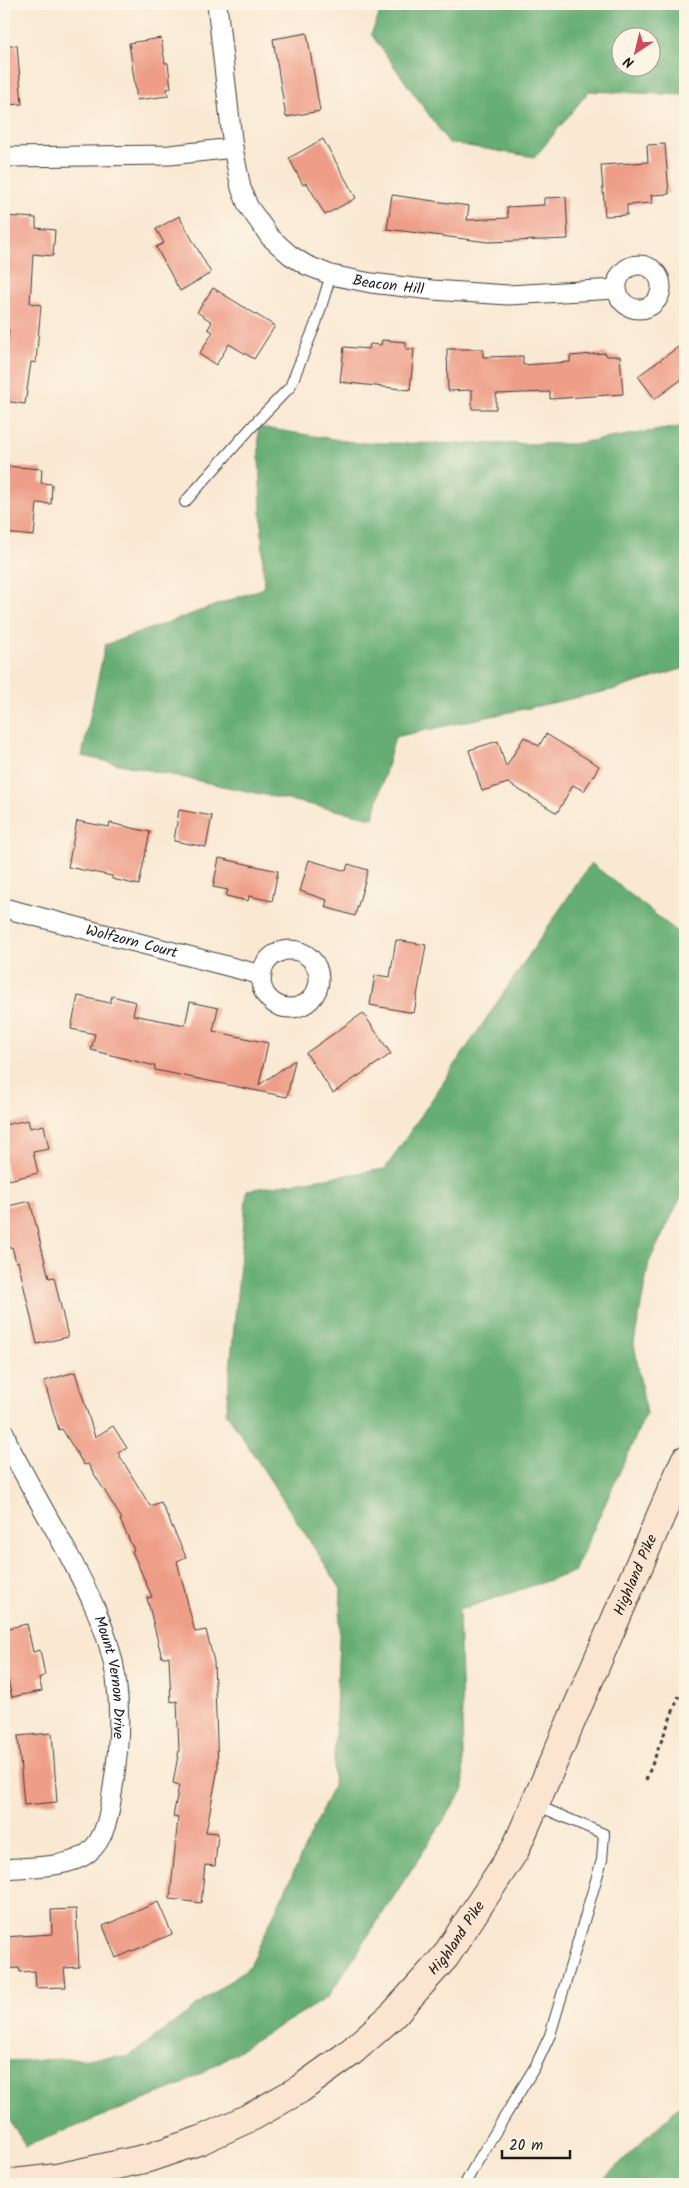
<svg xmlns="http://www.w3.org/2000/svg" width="689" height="2188" font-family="Kalam,sans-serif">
<rect width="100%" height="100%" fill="#fcf5e5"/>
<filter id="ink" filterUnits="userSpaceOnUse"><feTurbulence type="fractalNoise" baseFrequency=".02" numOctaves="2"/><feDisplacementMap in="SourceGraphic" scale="10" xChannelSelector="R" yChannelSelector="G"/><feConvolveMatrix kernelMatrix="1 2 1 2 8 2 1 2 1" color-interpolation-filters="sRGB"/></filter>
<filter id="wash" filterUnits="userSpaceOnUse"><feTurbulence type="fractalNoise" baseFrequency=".0096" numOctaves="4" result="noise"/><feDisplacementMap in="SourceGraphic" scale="20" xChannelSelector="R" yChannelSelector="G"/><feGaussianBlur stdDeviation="1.12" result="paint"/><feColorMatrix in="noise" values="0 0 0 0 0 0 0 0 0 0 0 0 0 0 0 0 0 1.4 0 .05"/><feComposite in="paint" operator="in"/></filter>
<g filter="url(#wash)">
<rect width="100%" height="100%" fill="#f9e9d3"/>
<path fill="#66ad74" stroke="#416448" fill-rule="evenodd" d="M 384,4 L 685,4 L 685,95 L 589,91 L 535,157 L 449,143 L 371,34 ZM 622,38 L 652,38 L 652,68 L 622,68 Z
M 685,426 L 685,668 L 616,689 L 395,737 L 373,818 L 82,756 L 105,645 L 264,588 L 258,427 L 358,443 L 572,444 Z
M 591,863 L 685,938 L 685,1189 L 649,1262 L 634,1343 L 646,1414 L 574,1572 L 459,1610 L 464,1789 L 328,1997 L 180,2086 L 26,2146 L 4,2112 L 4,2061 L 128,2057 L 250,1966 L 333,1787 L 341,1589 L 226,1412 L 247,1190 L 385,1169 Z
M 685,2101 L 685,2184 L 598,2184 Z"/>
<g id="blocks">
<path fill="#ee9e88" d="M 307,33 L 320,111 L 286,117 L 273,39 Z
M 161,38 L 165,63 L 168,63 L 171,88 L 167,89 L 168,96 L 137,100 L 129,43 Z
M 17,45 L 22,104 L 4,105 L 4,46 Z
M 323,139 L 356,198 L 325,215 L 307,183 L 303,185 L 289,158 Z
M 665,144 L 669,194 L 651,195 L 652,203 L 627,205 L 627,215 L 605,216 L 601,165 L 648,162 L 647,145 Z
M 392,195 L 469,206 L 467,220 L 508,218 L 507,207 L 544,205 L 544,198 L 566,197 L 568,239 L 488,242 L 387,229 Z
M 4,216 L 36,218 L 36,228 L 55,230 L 53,256 L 33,254 L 30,303 L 41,305 L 36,363 L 31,362 L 25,404 L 4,401 L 4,379 L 9,330 L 4,329 Z
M 179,216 L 211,273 L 180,291 L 156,247 L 164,243 L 156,229 Z
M 213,288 L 275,326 L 254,359 L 229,344 L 216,365 L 199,354 L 213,332 L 208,329 L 212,322 L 197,312 Z
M 382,340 L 406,342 L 406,349 L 414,349 L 410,390 L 340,382 L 344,347 L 369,349 L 370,344 L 381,345 Z
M 685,342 L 685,377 L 655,399 L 638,376 Z
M 447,349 L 483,349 L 483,357 L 523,356 L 523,365 L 570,362 L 570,356 L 605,353 L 607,356 L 620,356 L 623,394 L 550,399 L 550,392 L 496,394 L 496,409 L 472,409 L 472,390 L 448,391 Z
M 4,466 L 42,469 L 41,483 L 52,484 L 51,504 L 37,503 L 34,536 L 4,533 Z
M 546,734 L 599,766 L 584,791 L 573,785 L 557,813 L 508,783 L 482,791 L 469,750 L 498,741 L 506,767 L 524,737 L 539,746 Z
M 179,810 L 212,816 L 206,847 L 174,841 Z
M 77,821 L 109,827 L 110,823 L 150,832 L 139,885 L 112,879 L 112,876 L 68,867 Z
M 219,858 L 278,871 L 272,901 L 249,896 L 248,901 L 226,896 L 228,890 L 213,887 Z
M 309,860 L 346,871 L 348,864 L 368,870 L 355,916 L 325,907 L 327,900 L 300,891 Z
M 396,940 L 426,945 L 414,1013 L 370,1005 L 375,975 L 390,977 Z
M 78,996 L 110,1003 L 112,996 L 136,1002 L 133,1015 L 185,1025 L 190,1002 L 218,1008 L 213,1031 L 268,1043 L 259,1085 L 295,1060 L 287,1097 L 155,1070 L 155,1066 L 91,1050 L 95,1034 L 71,1029 Z
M 363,1013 L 391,1054 L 333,1093 L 306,1053 Z
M 28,1120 L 30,1128 L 44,1125 L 49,1149 L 33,1152 L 38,1173 L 9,1180 L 4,1158 L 4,1125 Z
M 30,1201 L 49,1278 L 54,1277 L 68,1337 L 37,1344 L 18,1261 L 16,1262 L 12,1247 L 8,1248 L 4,1232 L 4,1207 Z
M 75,1372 L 95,1437 L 113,1426 L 127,1448 L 118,1453 L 150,1506 L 161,1502 L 186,1557 L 177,1561 L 195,1632 L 206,1630 L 214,1662 L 218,1768 L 206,1832 L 218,1833 L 215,1866 L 205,1865 L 201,1903 L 170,1899 L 178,1818 L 173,1817 L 179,1785 L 173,1783 L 179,1750 L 177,1701 L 171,1702 L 169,1656 L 162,1658 L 147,1598 L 152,1597 L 132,1551 L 134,1550 L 120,1520 L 122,1519 L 88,1464 L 84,1465 L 62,1429 L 59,1430 L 44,1381 Z
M 27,1624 L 33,1652 L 40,1650 L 45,1675 L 39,1678 L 42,1691 L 12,1697 L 4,1663 L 4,1629 Z
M 52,1733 L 57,1802 L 24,1805 L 18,1736 Z
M 158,1902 L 172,1934 L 116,1958 L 103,1926 Z
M 76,1909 L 79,1967 L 64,1968 L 66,1987 L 36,1988 L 35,1971 L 20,1972 L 19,1968 L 4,1969 L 4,1937 L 52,1934 L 51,1910 Z"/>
</g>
</g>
<g filter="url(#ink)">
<use href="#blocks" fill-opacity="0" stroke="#3d3b37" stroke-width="1"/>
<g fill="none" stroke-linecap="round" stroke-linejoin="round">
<defs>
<path id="lane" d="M 185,502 L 258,420 L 290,387 L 316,323 L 331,275
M 465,2184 L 473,2169 L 536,2065 L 550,2035 L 602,1860 L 604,1834 L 536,1805"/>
<g id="street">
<path id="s1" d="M 217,4 L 233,148 L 241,188 L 248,206 L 270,237 L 290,255 L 306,265 L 331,275 L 371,283 L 432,290 L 508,295 L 616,289"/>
<path d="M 4,157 L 170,155 L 233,148"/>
<circle cx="639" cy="287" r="22"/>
<path id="s2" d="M 4,908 L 262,975"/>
<circle cx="290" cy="979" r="29"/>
<path id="s3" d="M 4,1432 L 9,1446 C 25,1476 41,1506 58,1535 C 82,1580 109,1627 116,1678 C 121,1715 119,1751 113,1787 C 110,1809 107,1838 88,1853 C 69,1868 28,1867 4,1869"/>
</g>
<g id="secondary">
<path id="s4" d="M 5,2184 L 57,2178 L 148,2158 L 201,2140 L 253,2116 L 300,2089 L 350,2053 L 393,2015 L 445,1957 L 515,1850 L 685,1460"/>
</g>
</defs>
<use href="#lane" stroke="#3d3b37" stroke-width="12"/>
<use href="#street" stroke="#3d3b37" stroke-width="21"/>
<use href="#secondary" stroke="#3d3b37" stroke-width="30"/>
<path stroke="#3d3b37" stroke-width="3" stroke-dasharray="4 4" stroke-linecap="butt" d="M 646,1780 L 679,1696"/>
<use href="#lane" stroke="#fff" stroke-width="10"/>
<use href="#street" stroke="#fff" stroke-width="19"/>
<use href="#secondary" stroke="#fce5d0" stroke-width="28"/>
</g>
</g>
<g text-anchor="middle" stroke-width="4.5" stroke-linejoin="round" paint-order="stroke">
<g font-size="15" fill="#1c1c1c" stroke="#fcf5e5">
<text dy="5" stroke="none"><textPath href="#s1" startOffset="374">Beacon Hill</textPath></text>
<text dy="5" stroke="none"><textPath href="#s2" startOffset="132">Wolfzorn Court</textPath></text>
<text dy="5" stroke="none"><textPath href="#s4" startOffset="938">Highland Pike</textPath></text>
<text dy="5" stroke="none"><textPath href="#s3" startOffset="270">Mount Vernon Drive</textPath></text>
<text dy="5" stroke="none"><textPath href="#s4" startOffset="532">Highland Pike</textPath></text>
</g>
</g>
<rect width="689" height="2188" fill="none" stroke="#fcf5e5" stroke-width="20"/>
<g transform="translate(636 52) rotate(215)"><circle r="24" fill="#fcf5e5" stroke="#a29e95"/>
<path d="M0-4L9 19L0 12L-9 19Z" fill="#d1495b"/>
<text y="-8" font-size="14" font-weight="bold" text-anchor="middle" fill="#1c1c1c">N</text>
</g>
<path d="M502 2150v8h68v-8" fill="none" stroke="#1c1c1c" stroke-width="2.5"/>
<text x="509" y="2150" font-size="15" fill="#1c1c1c" stroke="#fcf5e5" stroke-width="4" paint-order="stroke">20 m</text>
</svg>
